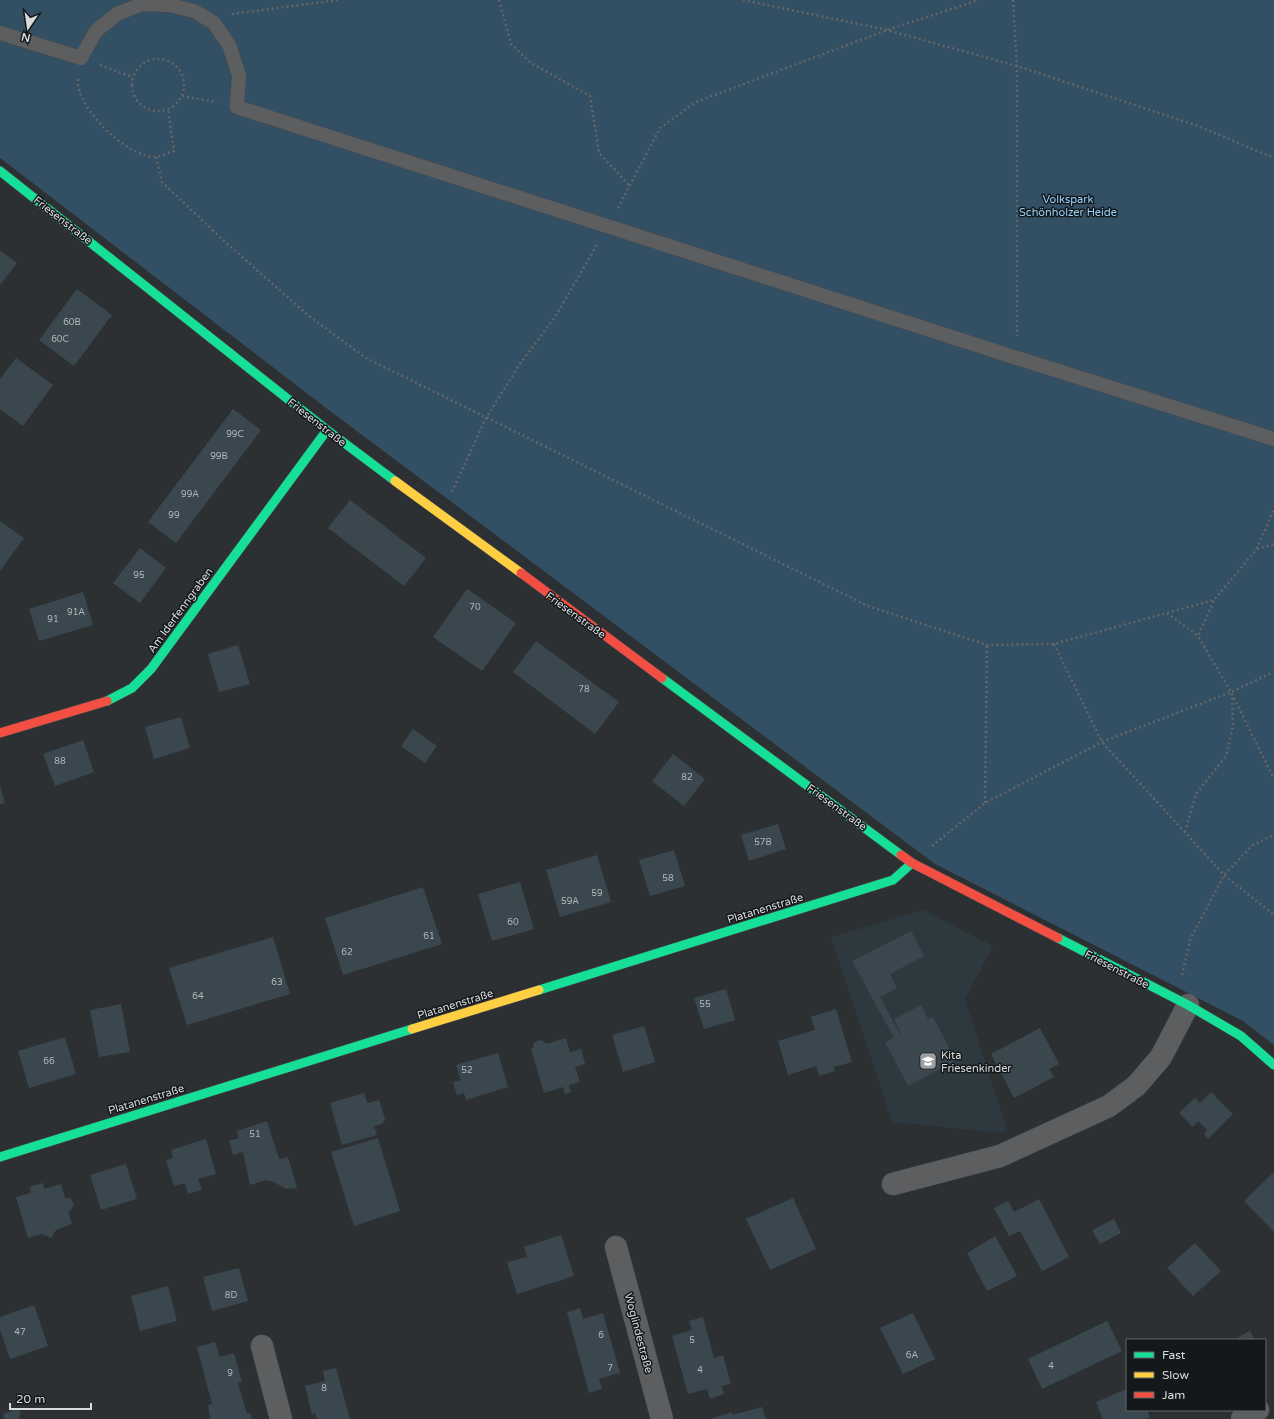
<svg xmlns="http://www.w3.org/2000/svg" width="1274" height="1419" font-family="'Varela Round',sans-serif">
<rect width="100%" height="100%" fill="#2d3032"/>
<path fill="#2e383f" d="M 923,910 L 993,946 L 965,999 L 1007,1130 L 1001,1133 L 892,1122 L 831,937 Z"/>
<path fill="#334f63" d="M 0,0 L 1274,0 L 1274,1045 L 1243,1021 L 935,864 L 326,408 L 0,158 Z"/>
<path fill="#3b474e" d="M 0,250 L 17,263 L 0,285 Z
M 77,289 L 112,315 L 74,366 L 39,340 Z
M 16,358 L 53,385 L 23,426 L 0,409 L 0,379 Z
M 233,409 L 261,430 L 176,543 L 148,522 Z
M 350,500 L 426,558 L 404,586 L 328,528 Z
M 0,521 L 24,538 L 0,571 Z
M 140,548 L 166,568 L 140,603 L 113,583 Z
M 467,589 L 516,623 L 482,671 L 433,637 Z
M 83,592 L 93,625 L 39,641 L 29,609 Z
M 536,641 L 619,702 L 595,734 L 513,672 Z
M 238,645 L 250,684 L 219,692 L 208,654 Z
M 181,717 L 190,748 L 154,759 L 145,727 Z
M 413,729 L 437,746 L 425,763 L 401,746 Z
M 83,740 L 94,772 L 55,786 L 43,754 Z
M 673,754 L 705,779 L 684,806 L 652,781 Z
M 0,786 L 5,803 L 0,804 Z
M 778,824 L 786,849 L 749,861 L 741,835 Z
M 674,850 L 685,886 L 650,896 L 639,860 Z
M 597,855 L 611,902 L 560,917 L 546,870 Z
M 520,882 L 534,929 L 492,941 L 478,894 Z
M 423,887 L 442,944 L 343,975 L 325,918 Z
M 911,931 L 924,956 L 890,974 L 897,988 L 880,997 L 900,1034 L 901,1033 L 894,1019 L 921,1005 L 928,1019 L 933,1017 L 956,1061 L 908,1086 L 885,1042 L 894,1038 L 852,961 Z
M 273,937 L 290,994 L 187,1025 L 169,968 Z
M 726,989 L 735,1020 L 704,1029 L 694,998 Z
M 121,1004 L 130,1052 L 99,1057 L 90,1010 Z
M 836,1009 L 852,1062 L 834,1067 L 835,1071 L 819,1076 L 816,1066 L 788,1075 L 778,1041 L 815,1030 L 811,1017 Z
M 644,1026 L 655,1062 L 623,1072 L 612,1035 Z
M 1040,1028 L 1059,1064 L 1049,1069 L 1054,1077 L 1014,1098 L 991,1054 Z
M 65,1037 L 76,1074 L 29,1088 L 18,1051 Z
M 566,1038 L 570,1052 L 581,1049 L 585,1064 L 575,1067 L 580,1082 L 569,1085 L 571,1092 L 565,1094 L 563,1087 L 544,1093 L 531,1049 L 533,1048 L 534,1042 L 542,1040 L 546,1044 Z
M 498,1053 L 508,1087 L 466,1100 L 464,1093 L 457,1095 L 453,1082 L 461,1080 L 456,1065 Z
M 1211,1092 L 1233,1114 L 1208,1139 L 1204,1134 L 1207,1130 L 1198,1121 L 1193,1127 L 1179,1113 L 1195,1098 L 1200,1103 Z
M 364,1093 L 367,1103 L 379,1100 L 385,1119 L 382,1124 L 374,1126 L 377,1135 L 342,1145 L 330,1103 Z
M 267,1121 L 279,1159 L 288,1157 L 297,1188 L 286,1189 L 274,1182 L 266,1180 L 250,1185 L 243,1152 L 233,1155 L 229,1141 L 239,1138 L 237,1131 Z
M 378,1138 L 400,1211 L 354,1226 L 331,1152 Z
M 206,1139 L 216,1174 L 198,1179 L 202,1190 L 188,1194 L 185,1183 L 174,1186 L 166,1160 L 173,1158 L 171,1150 Z
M 126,1164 L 137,1199 L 101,1210 L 90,1175 Z
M 1274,1172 L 1274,1232 L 1244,1201 Z
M 43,1183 L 44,1189 L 61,1184 L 65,1198 L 71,1198 L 74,1205 L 71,1210 L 68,1211 L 72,1224 L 56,1230 L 51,1238 L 42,1234 L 28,1238 L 16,1197 L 31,1193 L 29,1187 Z
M 793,1198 L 816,1249 L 770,1270 L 746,1219 Z
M 1039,1199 L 1069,1257 L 1042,1271 L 1020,1231 L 1009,1236 L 994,1208 L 1008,1201 L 1014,1212 Z
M 1114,1219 L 1121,1233 L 1100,1244 L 1092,1230 Z
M 561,1235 L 574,1276 L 517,1294 L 507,1262 L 527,1257 L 524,1247 Z
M 995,1236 L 1017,1276 L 987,1291 L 967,1253 Z
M 1195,1243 L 1221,1271 L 1193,1296 L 1167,1268 Z
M 239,1268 L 248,1301 L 212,1311 L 203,1277 Z
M 168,1286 L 177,1321 L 140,1331 L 131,1296 Z
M 34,1305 L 48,1346 L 10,1359 L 0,1330 L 0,1317 Z
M 580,1308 L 583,1319 L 603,1313 L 620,1373 L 599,1379 L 602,1389 L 589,1393 L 567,1312 Z
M 913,1313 L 935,1359 L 903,1374 L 880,1328 Z
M 703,1317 L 714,1358 L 723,1355 L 731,1384 L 722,1386 L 724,1394 L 710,1399 L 707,1389 L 688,1394 L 672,1336 L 692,1330 L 689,1321 Z
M 1107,1321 L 1122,1351 L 1042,1389 L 1028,1359 Z
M 1250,1331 L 1255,1340 L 1233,1340 Z
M 215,1342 L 220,1357 L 234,1353 L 242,1382 L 238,1383 L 247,1414 L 250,1413 L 252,1419 L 210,1419 L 208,1405 L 212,1404 L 197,1347 Z
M 336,1368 L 350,1419 L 317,1419 L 315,1413 L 312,1415 L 305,1386 L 325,1381 L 323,1371 Z
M 1127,1389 L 1127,1410 L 1147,1410 L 1150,1417 L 1146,1419 L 1103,1419 L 1096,1402 Z
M 762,1407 L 766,1419 L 710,1419 L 732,1412 L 732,1415 Z
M 19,1408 L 21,1415 L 19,1416 L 20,1419 L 5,1419 L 3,1414 Z"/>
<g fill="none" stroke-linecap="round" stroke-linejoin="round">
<defs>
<path id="lane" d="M 0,33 L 81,58 L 96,31 L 117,14 L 142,4 L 170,5 L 194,11 L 214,23 L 229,45 L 239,75 L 237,107 L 1017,358 L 1274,439"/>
<path id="street" d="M 893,1184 L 1000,1156 L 1109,1106 L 1136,1086 L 1161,1057 L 1188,1005
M 616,1247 L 662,1419
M 262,1346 L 281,1419
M 1242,1419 L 1258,1410"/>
<path id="fast" d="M 0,171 L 327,430 L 395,481
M 662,678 L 901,855
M 107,701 L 132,688 L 151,669 L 327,430
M 1058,938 L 1188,1005 L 1241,1036 L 1274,1065
M 539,990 L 893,880 L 912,863
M 0,1157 L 412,1029"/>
<path id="slow" d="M 395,481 L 521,573
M 412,1029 L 539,990"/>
<path id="jam" d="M 521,573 L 662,678
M 0,733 L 107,701
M 901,855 L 912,863 L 1058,938"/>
</defs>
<use href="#lane" stroke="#484b4d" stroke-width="15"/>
<use href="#street" stroke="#484b4d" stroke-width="23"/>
<use href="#fast" stroke="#484b4d" stroke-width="10"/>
<use href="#slow" stroke="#484b4d" stroke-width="10"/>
<use href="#jam" stroke="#484b4d" stroke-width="10"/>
<path stroke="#636566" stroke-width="2.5" stroke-dasharray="2 3" stroke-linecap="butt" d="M 499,0 L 511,44 L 531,63 L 590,96 L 599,153 L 630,186
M 743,0 L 887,30 L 1017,66 L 1198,126 L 1274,158
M 1013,0 L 1017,66 L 1017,336
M 232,14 L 338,0
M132 85a26 26 0 1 1 52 0a26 26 0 1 1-52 0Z
M 100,65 L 133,77
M 78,79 C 75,108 129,159 157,157 C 162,156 169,152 174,151 L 168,109
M 182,96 L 217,102
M 156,157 L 162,182 L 223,240 L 309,316 L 366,358 L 868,606 L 987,645 L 1054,644 L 1214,600 L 1256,550 L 1274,510
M 618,208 L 660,128 L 696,102 L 887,30 L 979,0
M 452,492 L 486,418 L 520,364 L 555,317 L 597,245
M 1257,549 L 1274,544
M 1214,601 L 1198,636 L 1231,692 L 1274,779
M 1167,613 L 1198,636
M 1054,644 L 1102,742 L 1224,875 L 1274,915
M 985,803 L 987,645
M 1185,832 L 1196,794 L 1226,756 L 1233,725 L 1232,694
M 932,846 L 985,803 L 1102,742 L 1231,692 L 1274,672
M 1182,975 L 1190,940 L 1224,875 L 1253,845 L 1274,835"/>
<use href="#lane" stroke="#5c5e60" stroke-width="14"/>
<use href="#street" stroke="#5c5e60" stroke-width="22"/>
<use href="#fast" stroke="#16e098" stroke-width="9"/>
<use href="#slow" stroke="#ffcf43" stroke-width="9"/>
<use href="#jam" stroke="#f24e42" stroke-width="9"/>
</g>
<defs>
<symbol id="school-square" viewBox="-11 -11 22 22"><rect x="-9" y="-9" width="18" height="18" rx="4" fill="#9c9fa2" stroke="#15181a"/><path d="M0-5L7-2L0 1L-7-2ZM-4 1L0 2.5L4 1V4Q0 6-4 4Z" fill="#fff"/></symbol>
</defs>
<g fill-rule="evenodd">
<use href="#school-square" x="918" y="1051" width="20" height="20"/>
</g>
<g text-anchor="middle" stroke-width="3" stroke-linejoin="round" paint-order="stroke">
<g font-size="9" fill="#b1b6ba">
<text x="72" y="325">60B</text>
<text x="60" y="342">60C</text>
<text x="235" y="437">99C</text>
<text x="219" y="459">99B</text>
<text x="190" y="497">99A</text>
<text x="174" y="518">99</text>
<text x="139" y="578">95</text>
<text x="475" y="610">70</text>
<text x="76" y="615">91A</text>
<text x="53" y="622">91</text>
<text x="584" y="692">78</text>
<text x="60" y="764">88</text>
<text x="687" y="780">82</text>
<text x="763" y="845">57B</text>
<text x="668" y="881">58</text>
<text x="597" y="896">59</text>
<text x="570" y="904">59A</text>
<text x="513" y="925">60</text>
<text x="429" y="939">61</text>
<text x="347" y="955">62</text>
<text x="277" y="985">63</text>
<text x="198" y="999">64</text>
<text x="705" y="1007">55</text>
<text x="49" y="1064">66</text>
<text x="467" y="1073">52</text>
<text x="255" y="1137">51</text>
<text x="231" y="1298">8D</text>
<text x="20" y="1335">47</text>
<text x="601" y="1338">6</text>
<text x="692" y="1343">5</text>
<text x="912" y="1358">6A</text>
<text x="1051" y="1369">4</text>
<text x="610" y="1371">7</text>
<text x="700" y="1373">4</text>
<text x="230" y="1376">9</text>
<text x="324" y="1391">8</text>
</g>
<g font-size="11" fill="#95d2fd" stroke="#15181a">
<text x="1068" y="203">Volkspark<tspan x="1068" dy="13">Schönholzer Heide</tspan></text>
</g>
<g font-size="11" fill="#d8dbde" stroke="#15181a">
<text transform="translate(63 220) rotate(38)" y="4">Friesenstraße</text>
<text transform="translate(317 422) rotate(38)" y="4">Friesenstraße</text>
<text transform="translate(180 610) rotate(-54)" y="4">Am Iderfenngraben</text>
<text transform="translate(576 615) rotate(36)" y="4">Friesenstraße</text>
<text transform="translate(837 807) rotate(36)" y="4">Friesenstraße</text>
<text transform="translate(765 908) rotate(-17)" y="4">Platanenstraße</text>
<text transform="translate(1117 969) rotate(27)" y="4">Friesenstraße</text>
<text transform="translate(455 1004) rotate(-17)" y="4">Platanenstraße</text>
<text transform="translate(146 1099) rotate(-17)" y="4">Platanenstraße</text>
<text transform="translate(639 1333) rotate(75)" y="4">Woglindestraße</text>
</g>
<g font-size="11" fill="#d8dbde" stroke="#15181a" text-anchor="start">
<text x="941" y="1059">Kita<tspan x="941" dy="13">Friesenkinder</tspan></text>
</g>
</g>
<rect x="1126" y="1339" width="140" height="72" fill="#15181a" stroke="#636668"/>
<rect x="1134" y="1352" width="20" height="6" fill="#16e098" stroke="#636668"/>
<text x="1162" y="1359" font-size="12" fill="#d8dbde">Fast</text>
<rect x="1134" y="1372" width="20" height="6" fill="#ffcf43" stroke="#636668"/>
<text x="1162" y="1379" font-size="12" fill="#d8dbde">Slow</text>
<rect x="1134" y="1392" width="20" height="6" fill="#f24e42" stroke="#636668"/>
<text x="1162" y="1399" font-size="12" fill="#d8dbde">Jam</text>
<g transform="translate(28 28) rotate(193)" stroke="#15181a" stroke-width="3" paint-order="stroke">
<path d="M0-3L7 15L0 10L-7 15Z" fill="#d8dbde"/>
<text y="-6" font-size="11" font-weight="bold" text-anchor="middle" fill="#d8dbde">N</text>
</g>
<path d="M10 1403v6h81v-6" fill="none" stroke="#d8dbde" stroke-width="2"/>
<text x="16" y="1403" font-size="12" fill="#d8dbde" stroke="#15181a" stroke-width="3" paint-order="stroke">20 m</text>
</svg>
